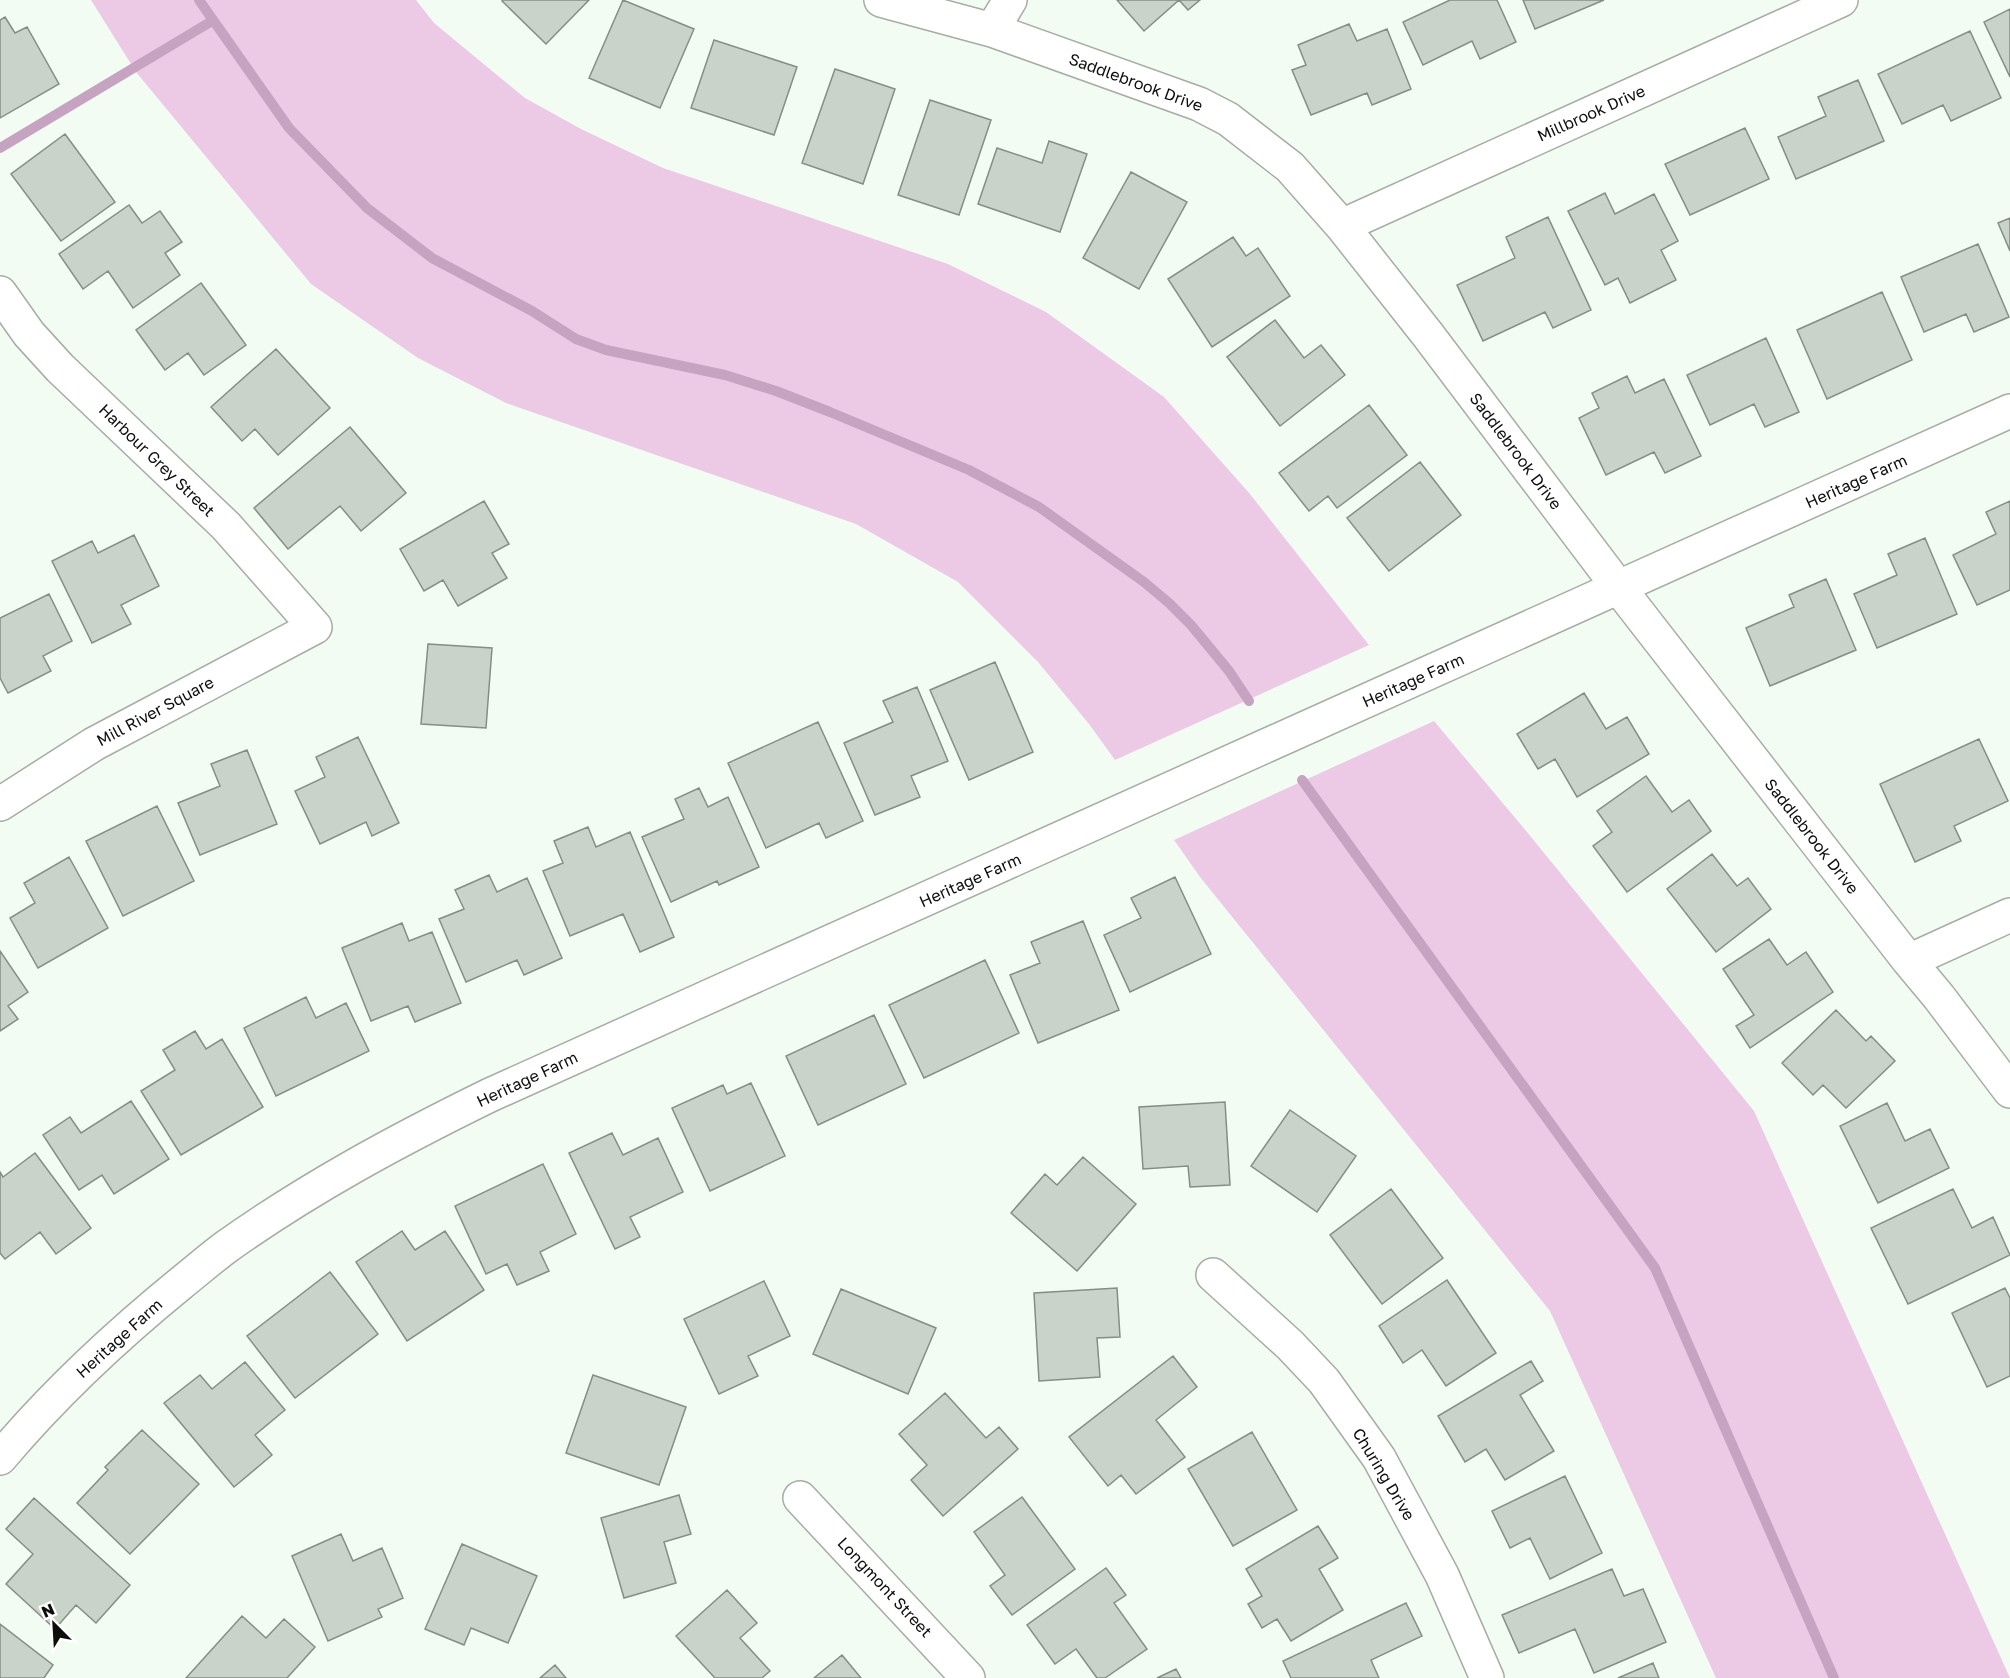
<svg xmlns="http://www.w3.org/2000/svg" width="2010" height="1678" font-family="'Golos Text',sans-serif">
<rect width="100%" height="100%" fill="#f3fcf3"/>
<path fill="#eccae6" d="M 91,0 L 416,0 L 434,23 L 525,98 L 581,129 L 663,168 L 948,264 L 1046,312 L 1164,397 L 1250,494 L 1369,645 L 1115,760 L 1089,724 L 1038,662 L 958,582 L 856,524 L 506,403 L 418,358 L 311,284 L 136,72 Z
M 1434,721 L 1527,832 L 1754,1111 L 2010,1678 L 1716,1678 L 1550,1311 L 1200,877 L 1174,840 Z"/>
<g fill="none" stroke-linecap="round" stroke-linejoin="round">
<path stroke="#c6a3c1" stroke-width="10" d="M 199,0 L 289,128 L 367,208 L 432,258 L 532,311 L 576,339 L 606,350 L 725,375 L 776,391 L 830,412 L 969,470 L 1039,507 L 1144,582 L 1169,603 L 1191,625 L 1229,671 L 1249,701
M 0,148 L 212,21
M 1302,780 L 1655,1268 L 1834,1678"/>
</g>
<path fill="#cad3ca" stroke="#858d85" stroke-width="1.5" d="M 503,0 L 589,0 L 546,44 L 502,1 Z
M 623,0 L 694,29 L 660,108 L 589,78 Z
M 1117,0 L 1179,0 L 1144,31 Z
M 1179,0 L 1200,0 L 1188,10 Z
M 1450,0 L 1497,0 L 1516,42 L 1480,59 L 1472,41 L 1423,65 L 1403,22 Z
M 1523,0 L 1604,0 L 1535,29 Z
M 2010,9 L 2010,77 L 1984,22 Z
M 5,17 L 15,33 L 27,27 L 59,84 L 0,118 L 0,20 Z
M 1349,24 L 1357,41 L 1387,29 L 1411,89 L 1372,105 L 1367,93 L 1311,115 L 1292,70 L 1306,65 L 1298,45 Z
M 1970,31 L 2001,98 L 1951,121 L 1943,105 L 1902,124 L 1878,74 Z
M 714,40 L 797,67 L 774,135 L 691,108 Z
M 835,69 L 895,89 L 863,184 L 802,163 Z
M 1858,80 L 1884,141 L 1796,179 L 1778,137 L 1826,116 L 1818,97 Z
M 930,100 L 991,120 L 959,215 L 898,195 Z
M 1745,128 L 1769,179 L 1690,215 L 1665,164 Z
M 65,134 L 115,202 L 61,241 L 11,174 Z
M 1049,141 L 1087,154 L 1060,232 L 978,204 L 997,148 L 1042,163 Z
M 1131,172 L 1187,202 L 1139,289 L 1083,258 Z
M 1605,193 L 1615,214 L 1654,194 L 1678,241 L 1661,250 L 1676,280 L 1630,303 L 1618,278 L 1605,285 L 1568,211 Z
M 129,205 L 142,223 L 160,211 L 182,242 L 165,253 L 180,275 L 133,308 L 108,271 L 83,289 L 59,254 Z
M 1548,217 L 1591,310 L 1553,328 L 1545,312 L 1483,341 L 1457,285 L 1515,258 L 1506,237 Z
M 2010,218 L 2010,251 L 1998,223 Z
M 1233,237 L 1246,256 L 1258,248 L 1290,296 L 1212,347 L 1168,279 Z
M 1978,244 L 2009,317 L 1974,332 L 1966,314 L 1924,332 L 1901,277 Z
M 201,283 L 246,345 L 204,375 L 188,353 L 165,370 L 136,330 Z
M 1882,292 L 1912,360 L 1827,399 L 1797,330 Z
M 1275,320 L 1304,358 L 1321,345 L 1345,375 L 1280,426 L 1227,357 Z
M 1766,338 L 1799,412 L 1765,427 L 1754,404 L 1710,425 L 1687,375 Z
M 276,349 L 330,408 L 278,455 L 255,429 L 242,441 L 211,407 Z
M 1627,376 L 1635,393 L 1664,379 L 1701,456 L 1665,473 L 1654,452 L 1606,475 L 1579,418 L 1599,408 L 1592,393 Z
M 1369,405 L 1407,455 L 1337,508 L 1328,496 L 1309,511 L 1279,473 Z
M 350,427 L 406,493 L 361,531 L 340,506 L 288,549 L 254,508 Z
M 1420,462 L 1461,515 L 1389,571 L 1347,518 Z
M 484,501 L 509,544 L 492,553 L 507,578 L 458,606 L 443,580 L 424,591 L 400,549 Z
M 2010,501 L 2010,590 L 1977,605 L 1953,555 L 1996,534 L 1986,512 Z
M 134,535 L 159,586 L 121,605 L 131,624 L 92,643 L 52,561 L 92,541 L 98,553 Z
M 1925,538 L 1957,614 L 1877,648 L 1854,594 L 1897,575 L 1888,554 Z
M 1826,579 L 1856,650 L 1770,686 L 1746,628 L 1794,607 L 1789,595 Z
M 49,594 L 72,641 L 43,656 L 51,671 L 8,693 L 0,678 L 0,618 Z
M 428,644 L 492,648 L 486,728 L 421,724 Z
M 995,662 L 1033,752 L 969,780 L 930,690 Z
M 917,687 L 948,761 L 911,776 L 920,797 L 875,815 L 844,743 L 893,722 L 883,701 Z
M 1584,693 L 1606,729 L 1627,717 L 1649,754 L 1577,797 L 1555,759 L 1538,769 L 1517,734 Z
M 818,722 L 863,821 L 826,838 L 819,823 L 766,848 L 728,763 Z
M 358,737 L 399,823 L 372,836 L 366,822 L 320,844 L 295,791 L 325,777 L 316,757 Z
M 1979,739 L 2008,801 L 1954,826 L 1961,841 L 1915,862 L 1880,784 Z
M 247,750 L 277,824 L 200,855 L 178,803 L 220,786 L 211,764 Z
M 1646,776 L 1672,812 L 1689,800 L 1711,831 L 1627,892 L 1593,846 L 1612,832 L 1597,811 Z
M 699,788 L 708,807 L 728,797 L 759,867 L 719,885 L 717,881 L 671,902 L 642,837 L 684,819 L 675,799 Z
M 157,806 L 194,881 L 123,916 L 86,841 Z
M 588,827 L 596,847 L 630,832 L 674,937 L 640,952 L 623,914 L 570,936 L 543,871 L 563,863 L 554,841 Z
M 1712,854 L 1737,886 L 1748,878 L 1771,909 L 1716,952 L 1667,889 Z
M 69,857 L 108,928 L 38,968 L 10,918 L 35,903 L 24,883 Z
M 489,875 L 497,892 L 527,878 L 562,958 L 524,975 L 517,960 L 466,982 L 439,919 L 464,909 L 455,890 Z
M 1175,877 L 1211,954 L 1130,992 L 1104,935 L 1141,918 L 1131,898 Z
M 1083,921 L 1119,1010 L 1038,1043 L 1010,975 L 1040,963 L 1031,942 Z
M 402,923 L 409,941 L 432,932 L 461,1003 L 415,1022 L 408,1006 L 371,1021 L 342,948 Z
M 1769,939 L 1787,965 L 1806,952 L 1833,992 L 1750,1048 L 1736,1026 L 1754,1015 L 1723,969 Z
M 0,951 L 28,992 L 8,1006 L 18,1019 L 0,1031 Z
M 985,960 L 1019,1033 L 924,1078 L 889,1005 Z
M 306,997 L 316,1018 L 346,1003 L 369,1051 L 276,1096 L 244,1028 Z
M 1836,1010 L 1866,1041 L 1871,1036 L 1895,1061 L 1846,1108 L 1823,1085 L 1813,1095 L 1782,1063 Z
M 874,1015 L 906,1084 L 818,1125 L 786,1056 Z
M 195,1031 L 206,1049 L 222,1039 L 263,1107 L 181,1155 L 141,1091 L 175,1070 L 163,1050 Z
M 751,1083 L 785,1156 L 710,1191 L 672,1108 L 723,1085 L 727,1094 Z
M 131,1101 L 169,1159 L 114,1194 L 102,1175 L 79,1190 L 43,1135 L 70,1117 L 81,1133 Z
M 1225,1102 L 1230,1185 L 1190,1187 L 1188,1166 L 1143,1169 L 1139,1107 Z
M 1887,1103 L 1905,1141 L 1930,1129 L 1949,1168 L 1878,1203 L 1840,1126 Z
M 1290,1110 L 1356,1156 L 1317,1212 L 1251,1166 Z
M 612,1133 L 623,1155 L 658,1138 L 683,1192 L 630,1217 L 640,1237 L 615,1249 L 569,1153 Z
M 35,1153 L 91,1228 L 56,1254 L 40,1232 L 5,1259 L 0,1253 L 0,1172 L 3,1177 Z
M 1083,1157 L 1136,1204 L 1077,1271 L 1011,1213 L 1045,1174 L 1057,1185 Z
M 543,1164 L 576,1234 L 540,1252 L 549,1271 L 517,1285 L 507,1264 L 486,1274 L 455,1206 Z
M 1391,1189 L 1443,1258 L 1382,1304 L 1330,1235 Z
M 1953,1189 L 1972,1228 L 1993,1217 L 2010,1255 L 1908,1304 L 1871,1228 Z
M 402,1231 L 415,1250 L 445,1231 L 484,1290 L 407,1341 L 356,1262 Z
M 330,1272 L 378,1334 L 295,1398 L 247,1336 Z
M 1447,1280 L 1496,1353 L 1446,1386 L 1422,1350 L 1403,1363 L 1379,1326 Z
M 764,1281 L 790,1336 L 748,1356 L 758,1376 L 719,1394 L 684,1319 Z
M 1117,1288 L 1120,1337 L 1097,1338 L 1100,1377 L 1039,1381 L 1034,1293 Z
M 2005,1288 L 2010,1298 L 2010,1376 L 1987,1387 L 1952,1313 Z
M 841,1289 L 936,1328 L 908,1394 L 813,1354 Z
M 1173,1356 L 1197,1387 L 1156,1420 L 1185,1457 L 1136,1494 L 1121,1475 L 1108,1486 L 1069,1437 Z
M 1531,1361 L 1543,1381 L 1520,1395 L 1554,1451 L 1505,1480 L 1486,1449 L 1465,1462 L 1438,1416 Z
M 245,1362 L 285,1410 L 255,1435 L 272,1455 L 234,1487 L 164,1403 L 200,1375 L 212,1389 Z
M 593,1375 L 686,1407 L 659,1485 L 566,1453 Z
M 945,1393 L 986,1438 L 999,1427 L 1018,1449 L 943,1516 L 911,1480 L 927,1465 L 899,1434 Z
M 142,1430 L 199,1484 L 130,1554 L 77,1503 L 108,1470 L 105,1467 Z
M 1252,1432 L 1297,1510 L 1233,1546 L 1188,1469 Z
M 1565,1476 L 1602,1553 L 1550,1579 L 1530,1538 L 1510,1548 L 1492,1511 Z
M 679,1495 L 691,1534 L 664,1542 L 676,1583 L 624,1598 L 601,1518 Z
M 1022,1497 L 1075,1569 L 1012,1615 L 990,1586 L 1005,1575 L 974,1532 Z
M 34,1498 L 130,1585 L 96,1623 L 76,1605 L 55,1629 L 6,1584 L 33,1554 L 6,1529 Z
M 1318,1526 L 1338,1558 L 1319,1569 L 1343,1610 L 1291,1641 L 1277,1619 L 1262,1628 L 1248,1604 L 1262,1596 L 1246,1569 Z
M 341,1534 L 353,1561 L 382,1548 L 403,1598 L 378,1609 L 382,1617 L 328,1641 L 292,1556 Z
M 462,1544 L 537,1576 L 508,1643 L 471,1628 L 464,1645 L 425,1629 Z
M 1106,1568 L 1126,1595 L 1114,1603 L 1147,1649 L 1105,1678 L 1097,1678 L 1076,1649 L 1055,1664 L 1027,1625 Z
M 1612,1569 L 1624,1596 L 1643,1589 L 1666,1642 L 1594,1673 L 1575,1629 L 1519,1653 L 1502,1615 Z
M 727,1590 L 757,1623 L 740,1638 L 770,1671 L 762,1678 L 715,1678 L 676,1636 Z
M 1406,1603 L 1422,1636 L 1371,1660 L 1379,1678 L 1291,1678 L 1283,1661 Z
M 242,1616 L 266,1638 L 284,1619 L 315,1647 L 287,1678 L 186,1678 Z
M 0,1624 L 53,1665 L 44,1678 L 0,1678 Z
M 842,1655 L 861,1678 L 814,1678 Z
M 1653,1663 L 1659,1678 L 1618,1678 Z
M 555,1665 L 566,1678 L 540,1678 Z
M 1176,1669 L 1181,1678 L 1157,1678 Z"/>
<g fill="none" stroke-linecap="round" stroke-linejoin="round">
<defs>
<path id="minor" d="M 881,0 L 992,30 L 1199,104 L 1228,119 L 1290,167 L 1342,226 L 1428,335 L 1619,588 L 1909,961 L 1939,997 L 2010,1091
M 992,30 L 1010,0
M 1342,226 L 1841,0
M 0,293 L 29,334 L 60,368 L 226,526 L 315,627 L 94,744 L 0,804
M 1909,961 L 2010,915
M 1213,1275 L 1290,1345 L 1324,1381 L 1379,1458 L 1442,1575 L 1487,1678
M 0,1458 C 54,1394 115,1337 180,1284 C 195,1272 210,1259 226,1247 C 309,1188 398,1140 490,1095 L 2010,411
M 800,1498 L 968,1678"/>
</defs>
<use href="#minor" stroke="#a5ada5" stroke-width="36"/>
<use href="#minor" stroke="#fff" stroke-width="33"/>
</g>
<g text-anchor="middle" stroke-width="4.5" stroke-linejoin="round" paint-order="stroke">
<g font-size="16" fill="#0c0e0c" stroke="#fff">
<text transform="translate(1136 82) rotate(20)" y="6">Saddlebrook Drive</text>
<text transform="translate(1591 113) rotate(-24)" y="6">Millbrook Drive</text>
<text transform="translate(1516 451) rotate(53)" y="6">Saddlebrook Drive</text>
<text transform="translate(157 460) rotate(44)" y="6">Harbour Grey Street</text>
<text transform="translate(1856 481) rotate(-24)" y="6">Heritage Farm</text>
<text transform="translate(1413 680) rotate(-24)" y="6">Heritage Farm</text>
<text transform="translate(155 711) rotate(-28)" y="6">Mill River Square</text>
<text transform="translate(1812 836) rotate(52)" y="6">Saddlebrook Drive</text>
<text transform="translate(970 880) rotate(-24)" y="6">Heritage Farm</text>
<text transform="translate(527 1079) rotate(-25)" y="6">Heritage Farm</text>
<text transform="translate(119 1338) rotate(-42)" y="6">Heritage Farm</text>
<text transform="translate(1384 1474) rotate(59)" y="6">Churing Drive</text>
<text transform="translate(885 1587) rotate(47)" y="6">Longmont Street</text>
</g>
</g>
<g transform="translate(54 1624) rotate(336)" stroke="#ffffff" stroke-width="4.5" paint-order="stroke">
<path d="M0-4.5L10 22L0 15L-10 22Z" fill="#0c0e0c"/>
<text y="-9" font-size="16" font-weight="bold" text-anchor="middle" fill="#0c0e0c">N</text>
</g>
</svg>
